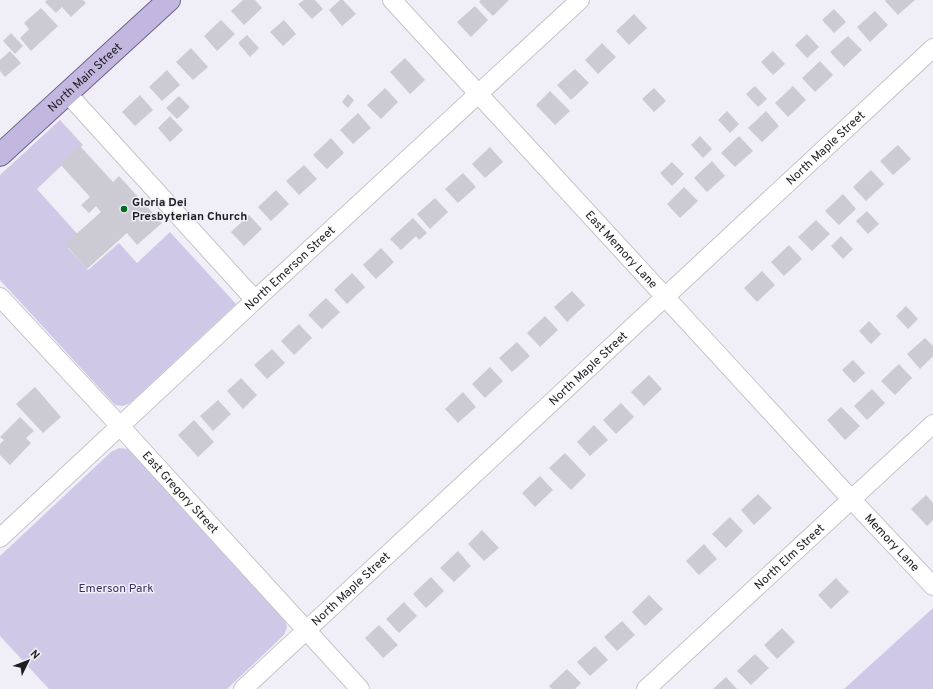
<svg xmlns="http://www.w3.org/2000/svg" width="933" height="689" font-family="Overpass,sans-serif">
<rect width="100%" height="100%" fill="#f0eef7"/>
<path fill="#cfc9e7" d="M 60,120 L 83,145 L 37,189 L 80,237 L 68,248 L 88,270 L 119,243 L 137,263 L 170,232 L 236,304 L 130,403 L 123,406 L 115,405 L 0,280 L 0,175 Z
M 119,448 L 128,449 L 284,618 L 287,627 L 284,635 L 227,689 L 49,689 L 0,636 L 0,556 L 111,452 Z
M 933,608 L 933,689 L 844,689 Z"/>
<path fill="#cccad2" d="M 47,0 L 83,0 L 86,3 L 71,17 L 62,7 L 56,13 L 45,2 Z
M 243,0 L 255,0 L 262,8 L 244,25 L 231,11 Z
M 304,0 L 315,0 L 323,9 L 312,19 L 298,4 Z
M 340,0 L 343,0 L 356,14 L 342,26 L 329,10 Z
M 481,0 L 509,0 L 493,16 L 479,2 Z
M 886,0 L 915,0 L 898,15 L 885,1 Z
M 475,6 L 488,20 L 471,37 L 457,22 Z
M 41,8 L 58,26 L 31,51 L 20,38 L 29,29 L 24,23 Z
M 834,9 L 846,22 L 834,33 L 822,20 Z
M 875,11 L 888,25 L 870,42 L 857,27 Z
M 634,14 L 647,28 L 629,45 L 616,31 Z
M 221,20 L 235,34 L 217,51 L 204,36 Z
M 284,20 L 296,34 L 283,46 L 270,32 Z
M 11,33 L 23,46 L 15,54 L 3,41 Z
M 807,34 L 819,47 L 807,58 L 795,45 Z
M 247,35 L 259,48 L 250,57 L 238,43 Z
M 848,36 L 862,50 L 844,67 L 830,52 Z
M 602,43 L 616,57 L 598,74 L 585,60 Z
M 191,48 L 208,67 L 193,80 L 176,62 Z
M 10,51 L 21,63 L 5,77 L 0,71 L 0,60 Z
M 773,51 L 785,64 L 773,75 L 761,62 Z
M 405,58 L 425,80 L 410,94 L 390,72 Z
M 820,61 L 833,75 L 815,92 L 802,78 Z
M 575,69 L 589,83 L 571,100 L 557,85 Z
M 167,70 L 180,85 L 162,101 L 149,87 Z
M 755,86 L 767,99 L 758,107 L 746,94 Z
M 793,86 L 806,100 L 788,117 L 775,103 Z
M 385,88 L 398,102 L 381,119 L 367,105 Z
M 654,88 L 666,101 L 654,112 L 642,99 Z
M 550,91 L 570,111 L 555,125 L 536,105 Z
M 348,94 L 354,100 L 348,108 L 342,102 Z
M 140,95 L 153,110 L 135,126 L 122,112 Z
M 179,96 L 190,107 L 177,119 L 166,108 Z
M 727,111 L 739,124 L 730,133 L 718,120 Z
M 766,111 L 779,126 L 762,142 L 748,128 Z
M 358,113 L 371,128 L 353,144 L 340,130 Z
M 170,116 L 183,130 L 170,142 L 158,128 Z
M 700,136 L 712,149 L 703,158 L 691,145 Z
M 739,136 L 753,151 L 735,167 L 721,153 Z
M 331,138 L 344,153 L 327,169 L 313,155 Z
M 898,145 L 911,159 L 893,175 L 880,161 Z
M 80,146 L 113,182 L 119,176 L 162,223 L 137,245 L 127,233 L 87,269 L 65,244 L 101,212 L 96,206 L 89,213 L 81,205 L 90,197 L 60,164 Z
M 490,147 L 503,162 L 485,178 L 472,164 Z
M 712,161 L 725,176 L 707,192 L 694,178 Z
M 672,162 L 684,174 L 672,186 L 660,173 Z
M 304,165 L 317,179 L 299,195 L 286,181 Z
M 871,170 L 884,184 L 866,201 L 853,187 Z
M 463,173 L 476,187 L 458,203 L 445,189 Z
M 684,187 L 698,201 L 680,218 L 667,204 Z
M 276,190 L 289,204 L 271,221 L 258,207 Z
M 843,194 L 856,209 L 839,225 L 825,211 Z
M 435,198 L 448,212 L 430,229 L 417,214 Z
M 867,211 L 879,224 L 868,234 L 856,221 Z
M 249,215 L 262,229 L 244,246 L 231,232 Z
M 413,218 L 427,233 L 419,240 L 416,236 L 401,250 L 390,239 Z
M 816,220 L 830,234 L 812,251 L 798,237 Z
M 841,236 L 853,249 L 843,259 L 831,246 Z
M 789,245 L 802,259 L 784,276 L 771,262 Z
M 381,248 L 394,262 L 376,279 L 363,265 Z
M 762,271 L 775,285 L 757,302 L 744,288 Z
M 352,273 L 365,287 L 347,304 L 334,290 Z
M 572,291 L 585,305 L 567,322 L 554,307 Z
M 326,298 L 340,312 L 322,329 L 308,315 Z
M 906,306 L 918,319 L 908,329 L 896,316 Z
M 545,316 L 558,330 L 540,347 L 527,333 Z
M 869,321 L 881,334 L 871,344 L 859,331 Z
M 299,324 L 312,338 L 294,355 L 281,341 Z
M 925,338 L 933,346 L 933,356 L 920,369 L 907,354 Z
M 517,342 L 530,356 L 512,372 L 499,358 Z
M 272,349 L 285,363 L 267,379 L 254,365 Z
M 853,360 L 865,373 L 854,383 L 842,370 Z
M 899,364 L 912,378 L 895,395 L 881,381 Z
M 490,367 L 503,381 L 485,398 L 472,384 Z
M 649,375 L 662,389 L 644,406 L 631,392 Z
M 241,378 L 257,395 L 243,409 L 227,391 Z
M 35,387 L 61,417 L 43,433 L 16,404 Z
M 872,389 L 885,403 L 867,420 L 854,406 Z
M 463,392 L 476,407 L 458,423 L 445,409 Z
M 218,400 L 231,414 L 213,431 L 200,416 Z
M 621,403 L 634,417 L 616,434 L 603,420 Z
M 841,407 L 860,426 L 845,440 L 827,420 Z
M 20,417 L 34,431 L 26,438 L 31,443 L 10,465 L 0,455 L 0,444 L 4,440 L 0,437 Z
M 194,420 L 214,442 L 198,457 L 178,435 Z
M 594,425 L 608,440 L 590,456 L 577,442 Z
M 565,453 L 586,475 L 571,490 L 549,468 Z
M 540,476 L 553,490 L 535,507 L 522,493 Z
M 758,494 L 772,508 L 754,525 L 741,510 Z
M 926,495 L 933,503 L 933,520 L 927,526 L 911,509 Z
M 730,517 L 743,531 L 726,548 L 712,534 Z
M 482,530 L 499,548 L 484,561 L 468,544 Z
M 704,544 L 717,559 L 699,575 L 686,561 Z
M 458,551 L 471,566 L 454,582 L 440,568 Z
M 431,577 L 444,591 L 426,608 L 413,594 Z
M 836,578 L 849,592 L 831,609 L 818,595 Z
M 649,595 L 663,609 L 645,626 L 632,612 Z
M 404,602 L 417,616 L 399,633 L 386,619 Z
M 622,621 L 635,635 L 617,651 L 604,637 Z
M 379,625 L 398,645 L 383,658 L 365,638 Z
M 782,628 L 795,642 L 777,659 L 764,645 Z
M 595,646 L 608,660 L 590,676 L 577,662 Z
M 755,654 L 769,668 L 751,685 L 737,671 Z
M 567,669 L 581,683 L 575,689 L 552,689 L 549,686 Z
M 726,677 L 737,689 L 713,689 Z"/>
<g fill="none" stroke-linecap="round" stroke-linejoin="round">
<defs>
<g id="minor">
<path id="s1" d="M 392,0 L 851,499 L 933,586"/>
<path d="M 67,93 L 255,300"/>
<path id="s2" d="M 0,297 L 120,426 L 360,689"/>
<path id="s3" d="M 0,538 L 255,300 L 580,0"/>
<path id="s4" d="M 243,689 L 933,48"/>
<path id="s5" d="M 646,689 L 933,424"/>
</g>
<g id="major">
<path id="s6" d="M 0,155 L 169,0"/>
</g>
</defs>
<use href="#minor" stroke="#c5c3cb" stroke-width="20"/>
<use href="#major" stroke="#6e628e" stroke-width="24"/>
<use href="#minor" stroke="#fff" stroke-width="18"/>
<use href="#major" stroke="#c1b7df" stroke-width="22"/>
</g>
<circle fill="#006d1d" stroke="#f0eef7" stroke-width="1.5" cx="124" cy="209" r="4"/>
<g text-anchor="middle" stroke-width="3" stroke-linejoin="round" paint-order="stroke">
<g font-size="12" fill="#1f1e21" stroke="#f0eef7">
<text dy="4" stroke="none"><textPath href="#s6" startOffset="115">North Main Street</textPath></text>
<text dy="4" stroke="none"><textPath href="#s4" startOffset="795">North Maple Street</textPath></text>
<text dy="4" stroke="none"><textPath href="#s1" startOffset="339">East Memory Lane</textPath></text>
<text dy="4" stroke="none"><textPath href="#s3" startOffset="396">North Emerson Street</textPath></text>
<text dy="4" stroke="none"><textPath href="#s4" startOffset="471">North Maple Street</textPath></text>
<text dy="4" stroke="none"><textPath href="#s2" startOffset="266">East Gregory Street</textPath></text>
<text dy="4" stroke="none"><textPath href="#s1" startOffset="738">Memory Lane</textPath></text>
<text dy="4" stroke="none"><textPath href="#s5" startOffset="195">North Elm Street</textPath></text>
<text dy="4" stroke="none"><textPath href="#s4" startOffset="147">North Maple Street</textPath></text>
</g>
<g font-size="12" font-weight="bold" fill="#1f1e21" stroke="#f0eef7" text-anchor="start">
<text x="132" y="206">Gloria Dei<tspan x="132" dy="14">Presbyterian Church</tspan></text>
</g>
<g font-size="12" fill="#3f2e65" stroke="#f0eef7">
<text x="116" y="592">Emerson Park</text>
</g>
</g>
<g transform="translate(28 661) rotate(47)" stroke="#f0eef7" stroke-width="3" paint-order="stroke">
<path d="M0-3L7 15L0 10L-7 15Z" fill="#1f1e21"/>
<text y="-6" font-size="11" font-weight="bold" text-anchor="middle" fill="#1f1e21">N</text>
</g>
</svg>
